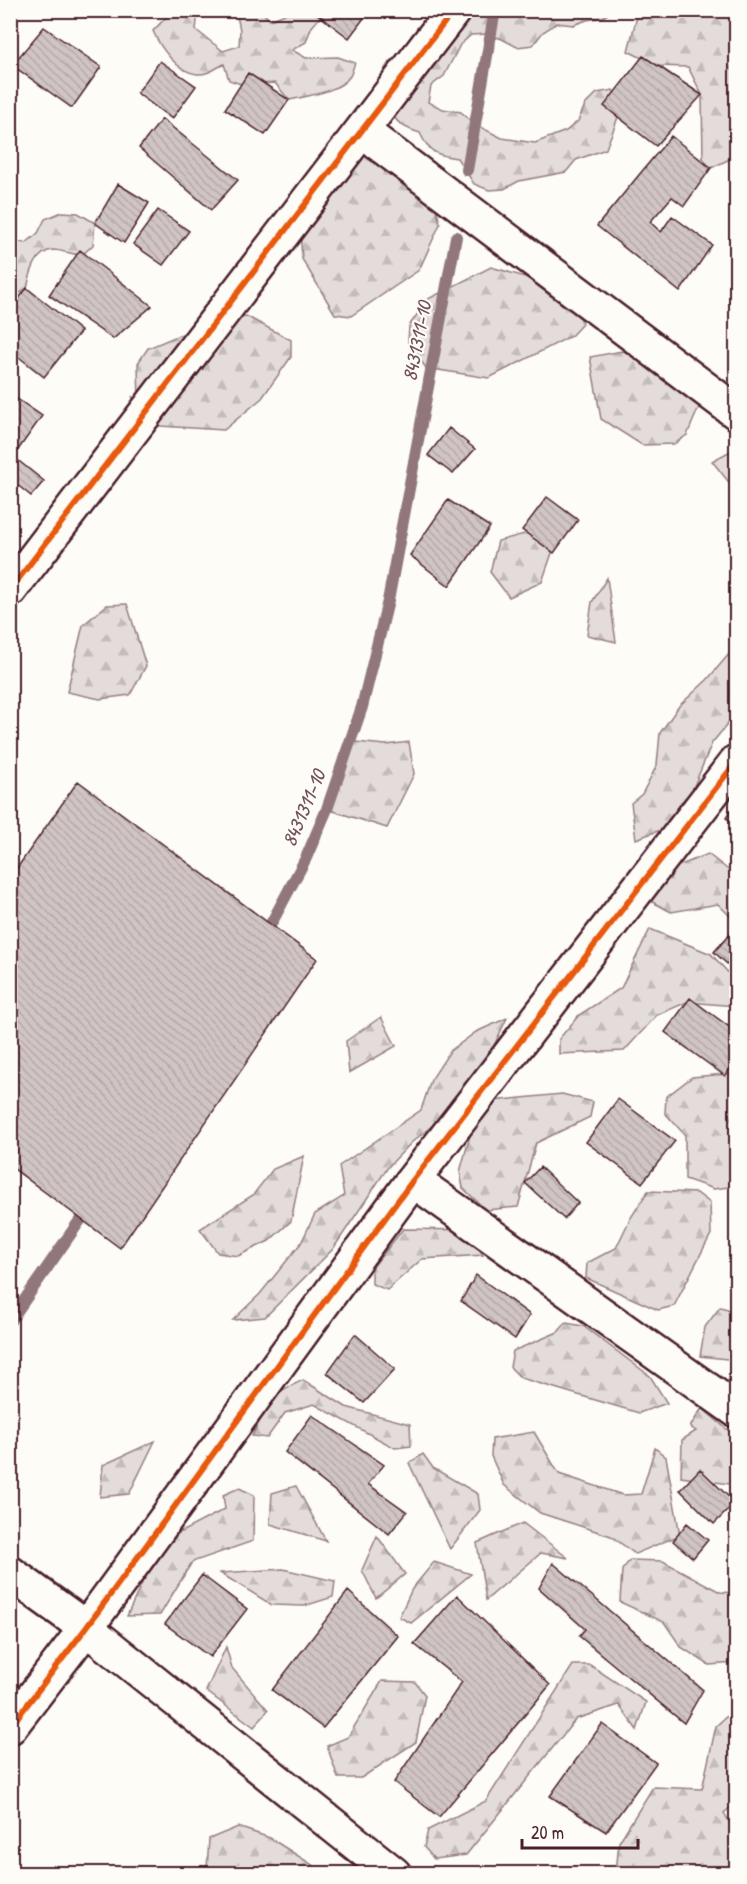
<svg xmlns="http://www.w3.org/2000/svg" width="747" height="1884" font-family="'Patrick Hand',sans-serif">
<defs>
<pattern id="forest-firs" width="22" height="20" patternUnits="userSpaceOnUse" patternTransform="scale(1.5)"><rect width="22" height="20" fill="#e3dcda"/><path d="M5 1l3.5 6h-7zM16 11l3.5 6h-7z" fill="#c4bcbb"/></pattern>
<pattern id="building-back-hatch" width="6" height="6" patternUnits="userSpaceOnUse" patternTransform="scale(1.5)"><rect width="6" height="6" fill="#d0c5c4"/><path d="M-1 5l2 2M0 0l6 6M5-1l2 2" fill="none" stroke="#b4a9a9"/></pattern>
</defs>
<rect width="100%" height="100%" fill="#fdfcf7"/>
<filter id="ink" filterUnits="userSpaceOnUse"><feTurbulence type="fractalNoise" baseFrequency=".0167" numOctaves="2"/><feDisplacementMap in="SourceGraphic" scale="12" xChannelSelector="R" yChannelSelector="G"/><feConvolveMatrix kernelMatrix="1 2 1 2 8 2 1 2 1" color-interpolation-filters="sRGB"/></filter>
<g filter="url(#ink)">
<path fill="url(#forest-firs)" stroke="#967e82" stroke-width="1.5" d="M 172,11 L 198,11 L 196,30 L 223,51 L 239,46 L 240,30 L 236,11 L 261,11 L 270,20 L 285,14 L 286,11 L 321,11 L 321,16 L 311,28 L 306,42 L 292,50 L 306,58 L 338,57 L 355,63 C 353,67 352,73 350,76 C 340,92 306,96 289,100 L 275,83 L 244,85 L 229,80 L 224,64 C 216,68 207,75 197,74 C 177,72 160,47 153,31 Z
M 440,11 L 613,11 L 603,17 L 587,20 L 573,25 L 557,23 L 543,32 L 533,45 L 517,47 L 502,39 L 487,34 L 471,35 L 460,45 L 444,76 L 431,86 L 428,102 L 443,109 L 461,112 L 474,124 L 502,138 L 535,143 L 566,131 L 578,121 L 585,105 L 597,93 L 613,90 C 615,94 618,98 619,103 C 622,114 610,136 606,149 L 576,160 L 566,172 L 519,181 L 504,189 L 489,190 L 474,184 L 457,158 C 435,155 429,152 420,133 C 397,126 393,119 385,97 C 377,73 385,62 406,51 L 411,36 Z
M 641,11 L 736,11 L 736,156 L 711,168 L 703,159 L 702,95 L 688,67 L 658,66 L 628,51 L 636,20 Z
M 356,150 L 429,176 L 440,224 L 419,270 L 351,316 L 335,314 L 302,259 L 300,229 Z
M 62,212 L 78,213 L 95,223 L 93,245 L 82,255 C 73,255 62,250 53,250 C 35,251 30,275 27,288 L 11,299 L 11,241 L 26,243 L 38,233 L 45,219 Z
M 491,267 L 542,282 L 579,309 L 582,324 L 571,336 L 489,378 L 426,368 L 408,342 L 409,326 L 428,299 Z
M 246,316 L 291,340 L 291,357 L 262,398 L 224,430 L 144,425 L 132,396 L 139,408 L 138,363 L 148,348 L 213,321 Z
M 622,351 L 688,366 L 704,395 L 687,435 L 674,444 L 642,445 L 601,419 L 590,357 Z
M 736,448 L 736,491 L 712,461 Z
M 562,524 L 542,582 L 509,597 L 490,572 L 498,541 Z
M 607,578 L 616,642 L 587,635 L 592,602 Z
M 127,604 L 146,666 L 130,695 L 100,699 L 67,692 L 83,625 L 107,605 Z
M 736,646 L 736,714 L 712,743 L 686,805 L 666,828 L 636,839 L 631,803 L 642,794 L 657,765 L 660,733 L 679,706 L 707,680 Z
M 355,742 L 386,745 L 409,742 L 414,774 L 387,828 L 327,809 L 345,759 Z
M 708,854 L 736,876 L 736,922 L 718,904 L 671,912 L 643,897 L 643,880 Z
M 650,929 L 711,954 L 736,981 L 736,1006 L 687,1002 L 657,1015 L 624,1051 L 559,1054 L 559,1039 L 579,1015 L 621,988 Z
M 381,1017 L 396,1046 L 349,1073 L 346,1041 Z
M 507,1018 L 479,1077 L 460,1103 L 411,1143 L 388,1167 L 333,1249 L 265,1317 L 233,1320 L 260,1294 L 301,1243 L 315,1214 L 344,1196 L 339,1166 L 421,1110 L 431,1080 L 450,1051 L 476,1032 Z
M 736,1073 L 736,1186 L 714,1189 L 685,1179 L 685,1135 L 665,1113 L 666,1097 L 692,1077 Z
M 562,1094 L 593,1102 L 590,1117 L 536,1143 L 518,1207 L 486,1210 L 463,1188 L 460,1172 L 477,1110 L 492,1101 Z
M 304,1156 L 291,1221 L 269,1241 L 238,1256 L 218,1253 L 200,1229 L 253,1195 L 273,1169 Z
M 648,1191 L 697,1193 L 710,1203 L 711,1234 L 674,1306 L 658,1310 L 586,1278 L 587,1263 L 616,1248 L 630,1219 Z
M 403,1229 L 467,1230 L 483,1255 L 422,1259 L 387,1290 L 372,1284 L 372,1268 Z
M 720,1307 L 736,1311 L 736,1360 L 700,1356 L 705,1327 Z
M 566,1323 L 583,1326 L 650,1376 L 667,1403 L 639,1413 L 521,1378 L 510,1367 L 513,1351 L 558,1332 Z
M 303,1380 L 346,1407 L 410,1424 L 411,1446 L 395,1448 L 314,1404 L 285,1413 L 267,1438 L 252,1436 L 274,1394 Z
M 702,1408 L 736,1437 L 736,1485 L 681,1477 L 682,1440 L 696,1431 L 690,1427 Z
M 534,1432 L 559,1474 L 623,1495 L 641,1494 L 655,1448 L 666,1457 L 680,1535 L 635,1554 L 611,1536 L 540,1513 L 504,1485 L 491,1456 L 492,1439 Z
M 155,1441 L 129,1494 L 100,1497 L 103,1465 Z
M 423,1454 L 433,1468 L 478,1494 L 480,1510 L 450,1549 L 409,1463 Z
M 296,1486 L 326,1541 L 270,1524 L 272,1493 Z
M 239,1488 L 254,1495 L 253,1541 L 192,1562 L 160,1615 L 127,1616 L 160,1543 L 225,1509 L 223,1495 Z
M 523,1523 L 568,1558 L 541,1553 L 486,1600 L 477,1543 Z
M 377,1536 L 405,1574 L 376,1598 L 362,1570 Z
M 630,1560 L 663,1561 L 720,1592 L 736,1593 L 736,1663 L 709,1665 L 681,1647 L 664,1622 L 620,1602 L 622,1570 Z
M 434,1562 L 471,1574 L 411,1623 L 399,1617 L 412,1589 Z
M 283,1569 L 335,1581 L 333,1597 L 304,1606 L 272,1605 L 220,1573 Z
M 226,1647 L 232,1668 L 268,1710 L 254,1727 L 206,1691 Z
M 573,1665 L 590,1665 L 646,1702 L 637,1730 L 619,1705 L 576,1719 L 466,1855 L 434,1859 L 424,1847 L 428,1830 L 486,1801 Z
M 382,1681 L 415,1682 L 425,1695 L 416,1742 L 361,1778 L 338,1778 L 327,1746 L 348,1737 Z
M 736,1708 L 736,1803 L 724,1813 L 736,1833 L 736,1873 L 616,1873 L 619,1842 L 653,1787 L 702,1789 L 716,1726 Z
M 238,1827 L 270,1838 L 325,1873 L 210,1873 L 207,1869 L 209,1839 Z
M 540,1868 L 591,1870 L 592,1873 L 533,1873 Z"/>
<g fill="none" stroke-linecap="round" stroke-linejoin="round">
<path stroke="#91777b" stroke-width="12" d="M 467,170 L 495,10
M 264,937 L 306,858 L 327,809 L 362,707 L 388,601 L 456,237
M 10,1321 L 90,1206"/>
</g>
<path fill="url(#building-back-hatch)" stroke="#4a1f2b" stroke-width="1.5" d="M 318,10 L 370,10 L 349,38 L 316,13 Z
M 44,27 L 101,67 L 72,108 L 12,65 Z
M 643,56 L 702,95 L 656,146 L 604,106 Z
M 160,61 L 196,86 L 172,119 L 137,93 Z
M 248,73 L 289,100 L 265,135 L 225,109 Z
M 10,107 L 19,114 L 10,124 Z
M 162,119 L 238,180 L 211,210 L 139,148 Z
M 671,136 L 711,168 L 684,206 L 672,197 L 650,222 L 661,232 L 672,216 L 712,245 L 680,292 L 597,226 Z
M 118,184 L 149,203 L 124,243 L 95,223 Z
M 158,210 L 189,231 L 163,265 L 133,244 Z
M 80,250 L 152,306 L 113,339 L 49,295 Z
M 27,288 L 81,331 L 44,377 L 10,350 L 10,310 Z
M 10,394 L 42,416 L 13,457 L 10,454 Z
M 449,428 L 475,449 L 453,474 L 428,455 Z
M 10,454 L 44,481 L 31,496 L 10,479 Z
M 547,497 L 578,520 L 554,553 L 522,530 Z
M 448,500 L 490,527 L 449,586 L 410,555 Z
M 78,781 L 317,959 L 120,1248 L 10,1166 L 10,878 Z
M 736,802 L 736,824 L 726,818 Z
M 736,927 L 736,972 L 714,952 Z
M 690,998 L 736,1032 L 736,1061 L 725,1076 L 665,1032 Z
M 618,1099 L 675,1141 L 642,1183 L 586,1142 Z
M 540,1167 L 578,1203 L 564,1219 L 525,1183 Z
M 476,1275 L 530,1315 L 515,1339 L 461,1301 Z
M 355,1334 L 395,1369 L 364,1403 L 327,1373 Z
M 312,1415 L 384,1465 L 368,1484 L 407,1512 L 389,1534 L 285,1452 Z
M 700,1469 L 735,1503 L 714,1524 L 680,1490 Z
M 687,1523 L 708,1540 L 693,1558 L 673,1541 Z
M 553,1563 L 703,1690 L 684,1723 L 579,1636 L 585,1629 L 539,1588 Z
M 202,1575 L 247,1609 L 210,1657 L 165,1624 Z
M 348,1591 L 398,1636 L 323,1728 L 272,1690 Z
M 457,1595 L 550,1685 L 439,1817 L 394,1782 L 462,1682 L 414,1644 Z
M 602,1724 L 656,1763 L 606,1832 L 550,1796 Z"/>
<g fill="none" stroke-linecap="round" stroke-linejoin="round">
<defs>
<path id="street" d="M 362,131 L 736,412
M 10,590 L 454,10
M 413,1180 L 736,1410
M 10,1573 L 86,1628 L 394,1874
M 10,1727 L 86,1628 L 413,1180 L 736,762"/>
</defs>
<use href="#street" stroke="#4a1f2b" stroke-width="38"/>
<use href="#street" stroke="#fdfcf7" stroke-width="33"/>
<defs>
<path id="cycleway" d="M 10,590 L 454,10
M 10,1727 L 86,1628 L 413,1180 L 736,762"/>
</defs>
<use href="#cycleway" stroke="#fdfcf7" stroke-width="10"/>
<use href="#cycleway" stroke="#e8590c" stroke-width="6"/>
</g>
</g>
<g text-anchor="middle" stroke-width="4.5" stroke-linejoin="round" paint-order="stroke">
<g font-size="20" font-style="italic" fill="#73525a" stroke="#fdfcf7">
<text transform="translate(417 341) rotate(-79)" y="7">8431311-10</text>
<text transform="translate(304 808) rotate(-67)" y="7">8431311-10</text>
</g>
</g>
<rect width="747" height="1884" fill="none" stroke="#fdfcf7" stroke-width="36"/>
<rect x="18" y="18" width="711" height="1848" fill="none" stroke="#4a1f2b" stroke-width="2" filter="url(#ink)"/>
<path d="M522 1839v9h116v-9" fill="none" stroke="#4a1f2b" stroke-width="3"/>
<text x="531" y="1839" font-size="18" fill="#4a1f2b" stroke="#fdfcf7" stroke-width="4.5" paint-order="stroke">20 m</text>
</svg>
